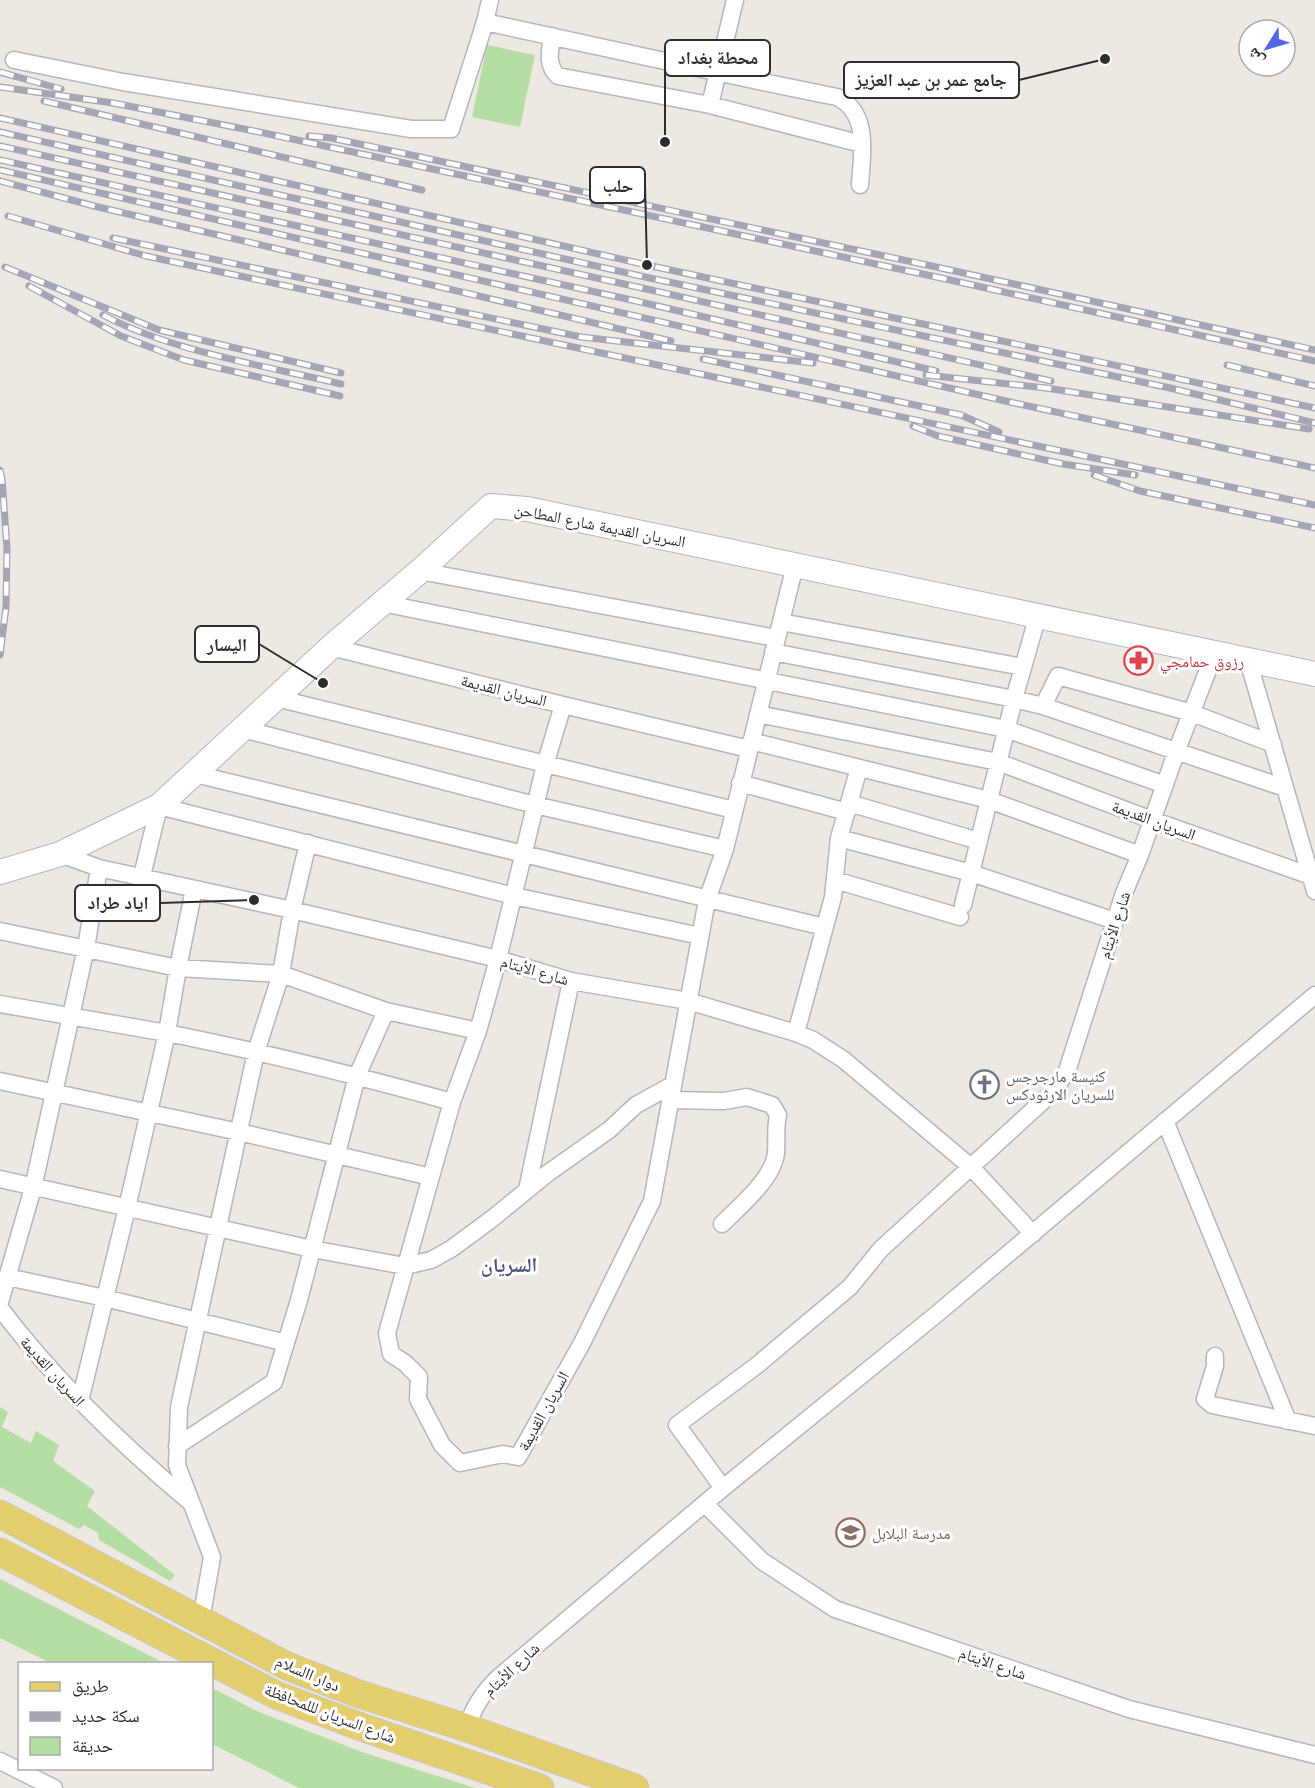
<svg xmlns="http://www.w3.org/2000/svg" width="1315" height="1788" font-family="'Fira Sans','Noto Naskh Arabic',sans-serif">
<rect width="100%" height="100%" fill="#ede8e1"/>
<path fill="#b4dea3" d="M 487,45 L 535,55 L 520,127 L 472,117 Z
M 0,1407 L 8,1412 L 2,1427 L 31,1443 L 36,1431 L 59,1445 L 53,1461 L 95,1491 L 87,1506 L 175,1575 L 170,1581 L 99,1540 L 98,1533 L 84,1525 L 79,1529 L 0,1487 Z
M 0,1579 L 164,1663 L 51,1663 L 0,1638 Z
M 212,1688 L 259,1712 L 362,1752 L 475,1788 L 299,1788 L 212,1744 Z"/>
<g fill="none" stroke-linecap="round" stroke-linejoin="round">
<defs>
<path id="street" d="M 485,22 C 602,47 719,74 837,97 C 870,113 862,154 860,185
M 552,36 C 550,51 546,65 558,76 L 710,105 L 862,144
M 14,60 L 123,82 L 411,129 L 451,129 L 485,22 L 490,0
M 710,105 L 735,0
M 420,571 L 776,638
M 382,603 L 1006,729 L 1165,785
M 781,622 L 1023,667
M 331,647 L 563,705 L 545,765 L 498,959 L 478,1031 L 452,1102 L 387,1333 L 391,1354 L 405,1363 L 419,1377 L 418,1399 L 442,1445 L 460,1463 L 503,1454 L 518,1457 L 582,1343 L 652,1201 L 707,900 L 725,849 L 795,565
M 773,652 L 1014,699 L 1043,706 L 1285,788
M 1248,660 L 1315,891
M 276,698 L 734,810
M 563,705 L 749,749
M 1043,706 L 1058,676 L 1192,713 L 1273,744
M 758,714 L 998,762 L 1152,820 L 1311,876
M 243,729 L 535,805 L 725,849
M 751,741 L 989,800 L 1140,855
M 195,774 L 824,927
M 740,783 L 847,812
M 849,803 L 979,841
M 839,838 L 971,873 L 1115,921
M 60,854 L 99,868 L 292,910 L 498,959 L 571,981 L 688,1001 L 796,1033 L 813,1040 L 844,1060 L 971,1167 L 1033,1234
M 142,876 L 159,806 L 514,896 L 700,936
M 835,880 L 960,917
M 963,905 L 1014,699 L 1038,615
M 0,931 L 178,968 L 281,974 L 386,1011 L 478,1031
M 0,1004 C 56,1014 112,1023 167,1033 C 263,1052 358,1076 452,1102
M 796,1033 L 833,897 L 839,838 L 859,768
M 0,1081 L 239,1132 L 431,1177
M 670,1100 L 724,1101 L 747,1097 L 772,1105 L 778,1115 C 775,1128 777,1140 776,1153 C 773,1179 740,1206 722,1224
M 1165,1121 L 1288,1421
M 0,1179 L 312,1249 L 405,1266 L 431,1260 L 451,1249 L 493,1218 L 548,1173 L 609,1130 L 636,1105 L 672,1085
M 527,1190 L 571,981
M 7,1277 L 105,1298 L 286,1343
M 0,1302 L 33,1188 L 86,948 L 99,868
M 0,1308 C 55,1381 121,1444 190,1502
M 1215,1356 L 1215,1366 L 1205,1399 L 1212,1405 L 1315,1426
M 80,1401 L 127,1208 L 167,1033 L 178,968 L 194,889
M 177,1446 L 274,1382 L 299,1300 L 357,1076 L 386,1011
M 723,1488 L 677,1425 L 756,1366 L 850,1287 L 881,1249 L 1054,1091 L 1067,1071 L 1124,893 L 1140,855 L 1178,747 L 1215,652
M 705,1504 L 762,1561 L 835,1609 L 1129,1709 L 1315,1755
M 201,1620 L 212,1557 L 177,1465 L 179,1407 L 256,1052 L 281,974 L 292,910 L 308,843
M 467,1728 C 473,1707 483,1692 499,1677 L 723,1488 L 938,1313 L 1315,995
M 0,1761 L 54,1788"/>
<path id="secondary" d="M 0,872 L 60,854 L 159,806 L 331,647 L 420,571 L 491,506 L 527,509 L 1315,674"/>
<path id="primary" d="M 0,1514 L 287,1666 L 359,1694 L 467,1728 L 635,1788
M 0,1552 L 276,1695 L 364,1728 L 540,1788"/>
</defs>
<use href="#street" stroke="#b4b6bf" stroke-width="19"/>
<use href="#secondary" stroke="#b4b6bf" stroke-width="26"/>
<use href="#primary" stroke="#c8c8c8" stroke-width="29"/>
<use href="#street" stroke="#fff" stroke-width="16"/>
<use href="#secondary" stroke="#fff" stroke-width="24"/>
<use href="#primary" stroke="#e4ce6e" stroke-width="27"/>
<defs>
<path id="rail" d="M 0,72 L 61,89
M 0,87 L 113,103 L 264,133 L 941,278 L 1315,361
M 44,101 L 422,190
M 0,118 L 647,265 L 1315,408
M 0,132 L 645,277 L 1170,388 L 1315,423
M 309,136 L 331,138 L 941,268 L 1315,350
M 0,146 L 642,288 L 1051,381
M 0,160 L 636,301 L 936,371
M 0,170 L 1010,402 L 1315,468
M 0,181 L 94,206 L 671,341
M 8,216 L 146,256 L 1315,505
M 113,238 L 581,337 L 813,363
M 5,267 L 159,330 L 341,373
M 29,286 L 121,336 L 184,360 L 340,396
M 103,315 C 171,351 265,366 341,384
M 703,359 L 961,415 L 999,432
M 1227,365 L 1315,386
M 926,375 L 1046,388 L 1309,429
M 913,426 L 938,436 L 1063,464 L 1135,475
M 0,470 L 2,479 L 7,548 L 6,607 L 0,655
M 1094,475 L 1140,491 L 1315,528"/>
</defs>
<use href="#rail" stroke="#a4a5b5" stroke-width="7"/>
<use href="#rail" stroke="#fff" stroke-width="4.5" stroke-dasharray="14" stroke-linecap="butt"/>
</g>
<defs>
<symbol id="pharmacy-ring" viewBox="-11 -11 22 22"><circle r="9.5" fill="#fff" stroke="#e0444e" stroke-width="1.5"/><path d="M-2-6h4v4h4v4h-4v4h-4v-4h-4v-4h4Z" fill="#e0444e"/></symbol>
<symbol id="church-ring" viewBox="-11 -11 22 22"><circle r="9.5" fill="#fff" stroke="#6b7280" stroke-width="1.5"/><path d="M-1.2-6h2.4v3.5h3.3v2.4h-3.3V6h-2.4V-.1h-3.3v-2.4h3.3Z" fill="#6b7280"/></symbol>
<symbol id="school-ring" viewBox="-11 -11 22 22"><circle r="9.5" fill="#fff" stroke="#8d6e63" stroke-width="1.5"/><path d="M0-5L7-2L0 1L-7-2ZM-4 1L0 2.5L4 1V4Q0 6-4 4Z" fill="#8d6e63"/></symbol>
</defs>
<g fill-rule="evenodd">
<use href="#pharmacy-ring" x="1122" y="644" width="33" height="33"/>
<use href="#church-ring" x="968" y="1068" width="33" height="33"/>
<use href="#school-ring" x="834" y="1516" width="33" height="33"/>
</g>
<g text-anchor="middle" stroke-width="6" stroke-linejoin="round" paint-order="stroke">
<g font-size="16" fill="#2d2d2d" stroke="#fff">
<text transform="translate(600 525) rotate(11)" y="6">السريان القديمة شارع المطاحن</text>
<text transform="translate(504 690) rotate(14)" y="6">السريان القديمة</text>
<text transform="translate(1154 820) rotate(20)" y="6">السريان القديمة</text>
<text transform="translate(1114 925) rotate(-72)" y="6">شارع الأيتام</text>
<text transform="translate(535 970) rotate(16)" y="6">شارع الأيتام</text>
<text transform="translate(53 1371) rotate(48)" y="6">السريان القديمة</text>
<text transform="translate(543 1411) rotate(-61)" y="6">السريان القديمة</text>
<text transform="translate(993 1663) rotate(19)" y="6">شارع الأيتام</text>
<text transform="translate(511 1669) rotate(-43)" y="6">شارع الأيتام</text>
<text transform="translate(308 1673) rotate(23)" y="6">دوار االسلام</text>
<text transform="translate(330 1713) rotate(21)" y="6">شارع السريان لللمحافظة</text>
</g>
<g font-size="16" fill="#be3a42" stroke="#fff" text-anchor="start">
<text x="1160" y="667">رزوق حمامجي</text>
</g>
<g font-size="16" fill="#5b616d" stroke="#fff" text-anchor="start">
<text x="1006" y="1082">كنيسة مارجرجس<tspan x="1006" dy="18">للسريان الارثودكس</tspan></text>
</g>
<g font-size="16" fill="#785e54" stroke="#fff" text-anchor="start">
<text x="872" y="1539">مدرسة البلابل</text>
</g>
<g font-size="20" font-weight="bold" fill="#51567a" stroke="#fff">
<text x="509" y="1272">السريان</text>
</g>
</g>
<path fill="none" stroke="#2d2d2d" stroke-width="2" d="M665 142L665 58M1105 59L1019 80M647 265L645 185M323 683L259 644M254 900L160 903"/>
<g fill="#2d2d2d" stroke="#fff" stroke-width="2">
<circle cx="665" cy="142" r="6"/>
<circle cx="1105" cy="59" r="6"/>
<circle cx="647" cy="265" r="6"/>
<circle cx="323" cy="683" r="6"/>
<circle cx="254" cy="900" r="6"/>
</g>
<g fill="#fff" stroke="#2d2d2d" stroke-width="2">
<rect x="665" y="40" width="105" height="36" rx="6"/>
<rect x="844" y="62" width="175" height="36" rx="6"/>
<rect x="590" y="167" width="55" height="36" rx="6"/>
<rect x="195" y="626" width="64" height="36" rx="6"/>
<rect x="75" y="885" width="85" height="36" rx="6"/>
</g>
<g font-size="18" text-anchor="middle" font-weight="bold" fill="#2d2d2d">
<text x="718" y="64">محطة بغداد</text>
<text x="931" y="86">جامع عمر بن عبد العزيز</text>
<text x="618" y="192">حلب</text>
<text x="227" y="651">اليسار</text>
<text x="118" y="909">اياد طراد</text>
</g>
<rect x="18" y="1662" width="195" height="108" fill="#ffffff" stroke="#ababab" stroke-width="1.5"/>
<rect x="30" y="1682" width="30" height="9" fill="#e4ce6e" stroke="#ababab" stroke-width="1.5"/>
<text x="72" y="1692" font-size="18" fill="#2d2d2d">طريق</text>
<rect x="30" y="1712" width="30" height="9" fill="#a4a5b5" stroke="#ababab" stroke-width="1.5"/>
<text x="72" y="1722" font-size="18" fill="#2d2d2d">سكة حديد</text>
<rect x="30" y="1737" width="30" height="18" fill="#b4dea3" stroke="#ababab" stroke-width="1.5"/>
<text x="72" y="1752" font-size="18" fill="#2d2d2d">حديقة</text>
<g transform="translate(1267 48) rotate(233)"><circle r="28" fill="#ffffff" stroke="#ababab" stroke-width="1.5"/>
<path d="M0-4.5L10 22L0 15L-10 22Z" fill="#5166ea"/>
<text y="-9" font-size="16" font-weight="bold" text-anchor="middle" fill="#2d2d2d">ش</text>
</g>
</svg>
